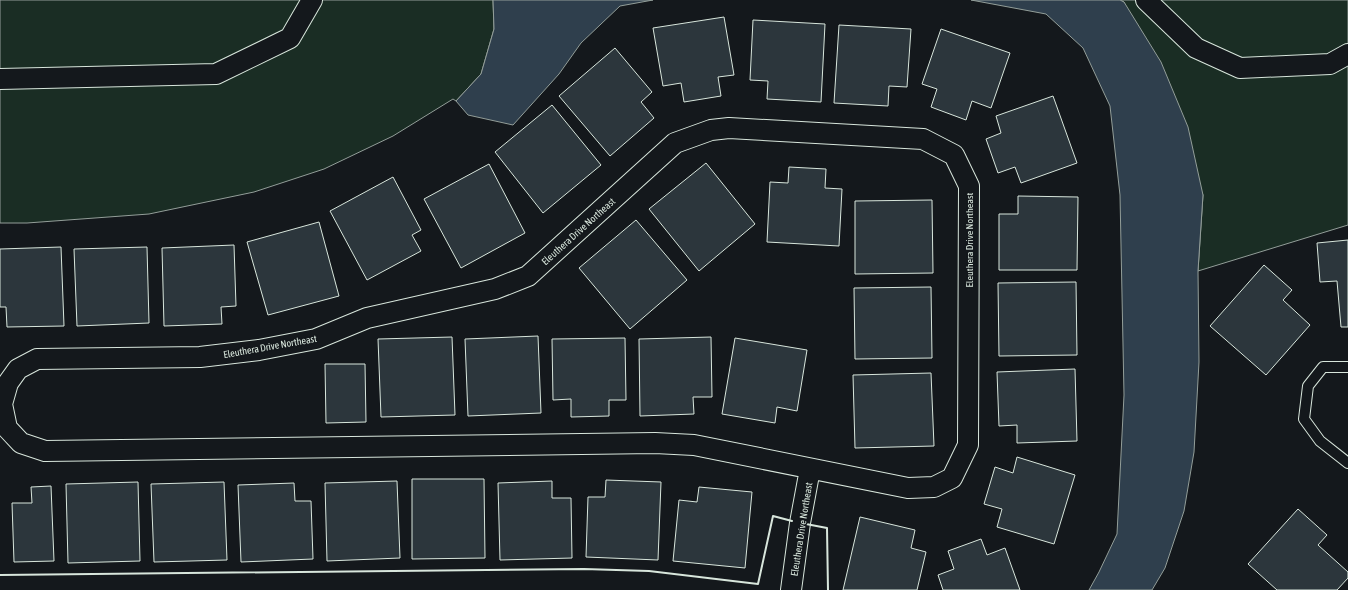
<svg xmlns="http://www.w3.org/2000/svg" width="1348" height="590" font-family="'Asap Condensed',sans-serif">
<rect width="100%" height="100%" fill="#14181c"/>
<path fill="#1a2d24" stroke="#939e99" d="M 0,0 L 493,0 L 494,29 L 481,74 L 456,101 L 453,99 L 393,136 L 324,169 L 254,192 L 149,214 L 27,223 L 0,223 Z
M 1120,0 L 1348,0 L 1348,225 L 1198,271 L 1203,195 L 1124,2 Z"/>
<path fill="#2f3f4d" stroke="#939e99" d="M 493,0 L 653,0 L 620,6 L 581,43 L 559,74 L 513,125 L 468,115 L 456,101 L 481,74 L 494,29 Z
M 971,0 L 1120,0 L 1124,2 L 1161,62 L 1188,127 L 1203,195 L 1198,271 L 1199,362 L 1194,452 L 1184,511 L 1165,568 L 1152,590 L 1089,590 L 1099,572 L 1117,534 L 1124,395 L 1120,195 L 1110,106 L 1083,48 L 1046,14 Z"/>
<path fill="#2c363c" stroke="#d8e6dc" d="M 724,17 L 734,75 L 718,77 L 721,96 L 684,102 L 681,83 L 663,86 L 653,28 Z
M 753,20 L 825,24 L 821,102 L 767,99 L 768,81 L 750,80 Z
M 839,25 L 911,29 L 907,87 L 889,86 L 888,106 L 834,103 Z
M 941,29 L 1010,53 L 991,108 L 972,101 L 966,120 L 931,107 L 937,89 L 922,84 Z
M 615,48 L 652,92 L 641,102 L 654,118 L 610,156 L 559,96 Z
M 1053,96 L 1077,163 L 1021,183 L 1015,167 L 998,173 L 986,139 L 1001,133 L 996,116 Z
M 552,105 L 601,165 L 543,213 L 495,152 Z
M 706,163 L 755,224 L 699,271 L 649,209 Z
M 489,164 L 525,233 L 461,268 L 424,199 Z
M 789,167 L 826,169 L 825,188 L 842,189 L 839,246 L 767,242 L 770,182 L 788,183 Z
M 393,177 L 421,230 L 412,235 L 421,251 L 367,280 L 330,211 Z
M 1018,196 L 1078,197 L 1077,270 L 999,270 L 999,214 L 1018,214 Z
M 932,200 L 933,273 L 855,274 L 855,201 Z
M 636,220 L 687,280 L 630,329 L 579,268 Z
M 319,222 L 339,296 L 268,315 L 247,242 Z
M 1348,240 L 1348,327 L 1341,327 L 1337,281 L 1320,282 L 1317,243 Z
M 234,245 L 236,306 L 221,307 L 222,324 L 164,326 L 162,248 Z
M 61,247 L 64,326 L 7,327 L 6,307 L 0,307 L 0,249 Z
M 147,247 L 149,323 L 77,326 L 74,249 Z
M 1264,265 L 1292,290 L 1283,300 L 1310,325 L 1266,375 L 1210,326 Z
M 1076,282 L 1077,355 L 999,356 L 998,283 Z
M 931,287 L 932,358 L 855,359 L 854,288 Z
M 538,336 L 541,413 L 468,416 L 465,339 Z
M 452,337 L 455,415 L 381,417 L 378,339 Z
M 711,337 L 712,397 L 693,397 L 694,414 L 640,416 L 639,339 Z
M 625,338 L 626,400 L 609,400 L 609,416 L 571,417 L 571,399 L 553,400 L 552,339 Z
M 735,338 L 807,350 L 797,411 L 777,407 L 775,423 L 722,414 Z
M 325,364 L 365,364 L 366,422 L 326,423 Z
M 1075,369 L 1077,441 L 1017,443 L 1017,425 L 999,426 L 997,372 Z
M 931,373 L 934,446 L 855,448 L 853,375 Z
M 1017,457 L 1075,475 L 1054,544 L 997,527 L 1002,509 L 984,504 L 995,467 L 1013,473 Z
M 412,479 L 484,479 L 485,558 L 412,559 Z
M 606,480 L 661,482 L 658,560 L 586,557 L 588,497 L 605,497 Z
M 397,481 L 400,558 L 327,561 L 325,483 Z
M 552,481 L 552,498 L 571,498 L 572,558 L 500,560 L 498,483 Z
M 138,482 L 140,561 L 68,563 L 66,484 Z
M 224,482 L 227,560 L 154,562 L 151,484 Z
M 294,483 L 295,501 L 311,501 L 313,559 L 241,562 L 238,485 Z
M 51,486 L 54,561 L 14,562 L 12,503 L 32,503 L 31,487 Z
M 699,487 L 752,492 L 745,568 L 673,561 L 679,500 L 697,502 Z
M 1298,509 L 1327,535 L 1318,545 L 1348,572 L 1348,578 L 1337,590 L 1277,590 L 1248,564 Z
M 860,517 L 915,530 L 911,548 L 926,552 L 917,590 L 843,590 Z
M 981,539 L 987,555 L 1005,548 L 1020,590 L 943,590 L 938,575 L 954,569 L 948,551 Z"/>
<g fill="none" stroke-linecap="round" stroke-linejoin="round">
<defs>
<path id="service" d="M 1348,367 L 1323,367 L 1308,386 L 1304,419 L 1320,441 L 1348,463"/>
<path id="minor" d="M 1146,0 L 1196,48 L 1240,68 L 1330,64 L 1348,54
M 0,79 L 216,74 L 290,38 L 312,0
M 729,128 L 923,139 L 954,155 L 969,186 L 968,445 L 952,478 L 934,487 L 908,488 L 694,445 L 655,443 L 45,451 L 21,443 L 7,428 L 2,404 L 8,383 L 18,369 L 37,359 L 200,357 L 259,350 L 316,339 L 367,318 L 495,289 L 528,276 L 675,143 L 711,130 Z
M 791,590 L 800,523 L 810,469"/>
</defs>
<use href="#service" stroke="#d8e6dc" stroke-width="12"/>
<use href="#minor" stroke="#d8e6dc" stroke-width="22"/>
<use href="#service" stroke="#14181c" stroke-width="10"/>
<use href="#minor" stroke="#14181c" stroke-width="20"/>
<path stroke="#d8e6dc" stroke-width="2" d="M 806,524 L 827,528 L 828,590
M 0,575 L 584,569 L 649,571 L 758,584 L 773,516 L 792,521"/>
</g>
<g text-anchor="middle" stroke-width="3" stroke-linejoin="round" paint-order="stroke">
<g font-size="10" fill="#d8e6dc" stroke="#14181c">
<text transform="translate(578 231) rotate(-42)" y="4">Eleuthera Drive Northeast</text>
<text transform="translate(969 240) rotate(-90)" y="4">Eleuthera Drive Northeast</text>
<text transform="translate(270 346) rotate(-10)" y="4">Eleuthera Drive Northeast</text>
<text transform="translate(801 529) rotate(-81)" y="4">Eleuthera Drive Northeast</text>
</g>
</g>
</svg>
